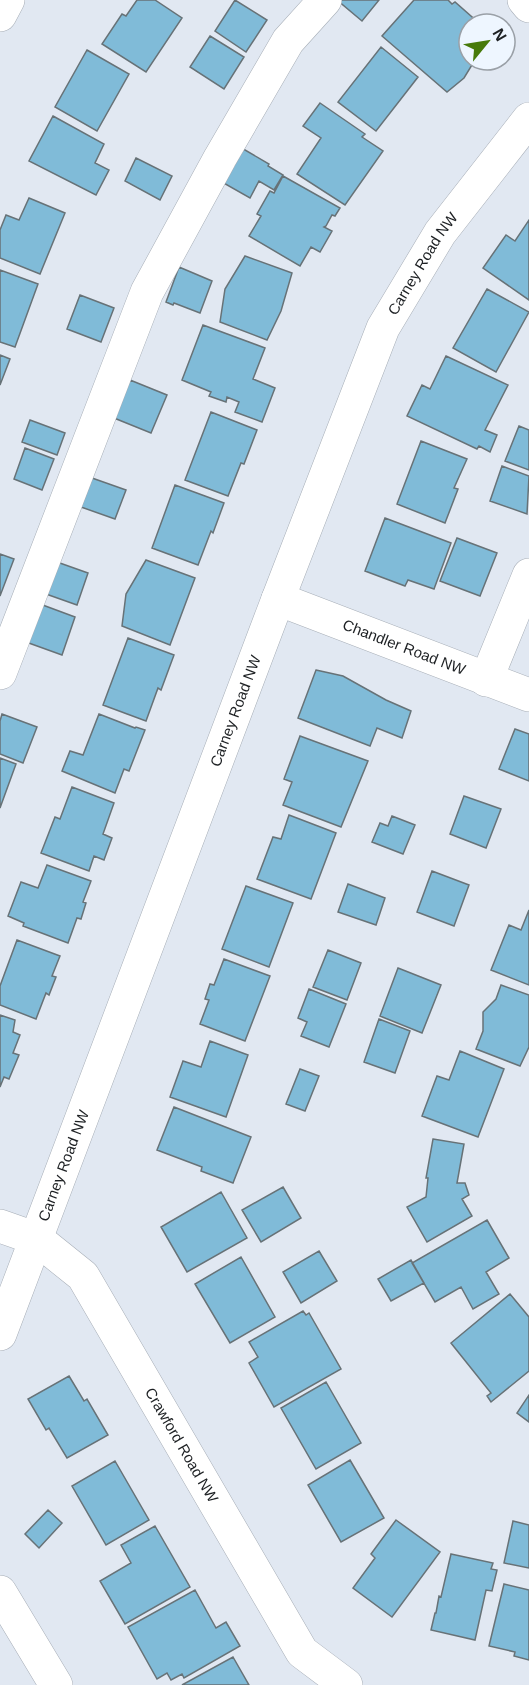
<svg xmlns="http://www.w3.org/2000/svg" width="529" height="1685" font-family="Arial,sans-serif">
<rect width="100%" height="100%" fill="#e1e8f2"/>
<path fill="#80bbd8" stroke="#677277" stroke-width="1.5" d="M 137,0 L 155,0 L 182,18 L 146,72 L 102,44 L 122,14 L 126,16 Z
M 235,0 L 267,20 L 246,52 L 215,31 Z
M 337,0 L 379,0 L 362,21 Z
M 414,0 L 448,0 L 452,4 L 455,2 L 480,24 L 469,24 L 469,60 L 475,60 L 464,78 L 447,92 L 382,36 Z
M 210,36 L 244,57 L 224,89 L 190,67 Z
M 381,47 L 418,77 L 376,131 L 338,102 Z
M 87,50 L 129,74 L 97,131 L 55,107 Z
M 320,103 L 365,134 L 362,137 L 383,151 L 345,205 L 297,174 L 321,138 L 303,126 Z
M 53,116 L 104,144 L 95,163 L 109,170 L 96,195 L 29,161 Z
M 233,143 L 269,164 L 268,166 L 283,175 L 274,190 L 259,181 L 250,198 L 213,177 Z
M 136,158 L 172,176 L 160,200 L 125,181 Z
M 283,176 L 340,208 L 335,216 L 332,215 L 326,226 L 324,227 L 332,231 L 320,252 L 311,247 L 300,266 L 249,236 L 261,216 L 257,214 L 270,191 L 274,193 Z
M 29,198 L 65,213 L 40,274 L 0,258 L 0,230 L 6,215 L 19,220 Z
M 529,220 L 529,300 L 483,268 L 506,235 L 515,241 Z
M 245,256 L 292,273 L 281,311 L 267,340 L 220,322 L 225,289 Z
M 179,267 L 212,281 L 200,313 L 174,303 L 173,305 L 166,302 Z
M 0,270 L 38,284 L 15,347 L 0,342 Z
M 487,289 L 529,312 L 496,372 L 453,348 Z
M 80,295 L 114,308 L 101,342 L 67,329 Z
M 203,325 L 265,348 L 253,379 L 275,388 L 262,422 L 235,412 L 239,402 L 227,397 L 226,402 L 209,396 L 211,392 L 182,380 Z
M 0,355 L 10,359 L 0,385 Z
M 446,356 L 508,385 L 485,430 L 497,435 L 490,452 L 479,446 L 477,449 L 407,416 L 422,385 L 430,389 Z
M 130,380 L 167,395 L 151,433 L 114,418 Z
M 211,412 L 257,430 L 244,464 L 241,463 L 228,496 L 185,480 Z
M 30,420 L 65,433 L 57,455 L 22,442 Z
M 519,426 L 529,430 L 529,470 L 505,461 Z
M 421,441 L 467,459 L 454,488 L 458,489 L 445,523 L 397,504 Z
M 25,448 L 54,459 L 42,490 L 14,479 Z
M 502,466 L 529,476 L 527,514 L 490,501 Z
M 92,478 L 126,490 L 115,519 L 81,507 Z
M 175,485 L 224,503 L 213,533 L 211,531 L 198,565 L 152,548 Z
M 385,518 L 451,543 L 434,589 L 408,580 L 405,586 L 365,571 Z
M 457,538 L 497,553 L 480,596 L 440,581 Z
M 0,554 L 14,559 L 0,596 Z
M 146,560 L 195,578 L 170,645 L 122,626 L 126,594 Z
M 57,562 L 88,573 L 77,605 L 46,594 Z
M 40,604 L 75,617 L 62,655 L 26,642 Z
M 128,638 L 174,655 L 161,690 L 158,688 L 146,721 L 103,705 Z
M 316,670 L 343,676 L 386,700 L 411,711 L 402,738 L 377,728 L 370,746 L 298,718 Z
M 2,714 L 37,727 L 23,763 L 0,754 L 0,721 Z
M 99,714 L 135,728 L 136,727 L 145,730 L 129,771 L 124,769 L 115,793 L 62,771 L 70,751 L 83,755 Z
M 515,729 L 529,734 L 529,781 L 499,769 Z
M 300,736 L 368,761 L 341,827 L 283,805 L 292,782 L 284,779 Z
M 0,758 L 16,764 L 0,808 Z
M 72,787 L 114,803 L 103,834 L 112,838 L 104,860 L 94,856 L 89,871 L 41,853 L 55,817 L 60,819 Z
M 464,796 L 501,809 L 486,848 L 450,834 Z
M 289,815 L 336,833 L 311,899 L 257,879 L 273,837 L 281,839 Z
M 392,816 L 415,825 L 403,854 L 372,842 L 380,823 L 388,826 Z
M 47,865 L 91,881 L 83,902 L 86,903 L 81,919 L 77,918 L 68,943 L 23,926 L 24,923 L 8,916 L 21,882 L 38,888 Z
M 432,871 L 469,885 L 454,926 L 417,912 Z
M 348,884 L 385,898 L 376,925 L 338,912 Z
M 246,886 L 293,903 L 269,967 L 222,949 Z
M 529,910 L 529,985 L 491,970 L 509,925 L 521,930 Z
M 17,940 L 60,956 L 52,976 L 56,977 L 49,995 L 46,993 L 36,1019 L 0,1005 L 0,986 Z
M 328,950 L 361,963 L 347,1000 L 313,987 Z
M 224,959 L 270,976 L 245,1041 L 200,1024 L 209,1000 L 205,999 L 210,984 L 214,985 Z
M 398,968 L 441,985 L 422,1033 L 380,1016 Z
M 501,985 L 529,995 L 529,1047 L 520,1066 L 476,1049 L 483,1031 L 483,1012 L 496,999 Z
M 309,989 L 346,1004 L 329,1047 L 301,1036 L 307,1022 L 298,1018 Z
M 0,1015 L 15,1020 L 13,1032 L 20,1035 L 13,1053 L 19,1055 L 9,1079 L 4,1077 L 0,1087 Z
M 379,1019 L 410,1031 L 395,1073 L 364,1062 Z
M 210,1041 L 248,1055 L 226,1117 L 170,1097 L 183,1061 L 201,1067 Z
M 460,1051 L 504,1069 L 478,1137 L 422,1116 L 437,1076 L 449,1080 Z
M 300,1069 L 319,1076 L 305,1111 L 286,1104 Z
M 174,1107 L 251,1137 L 233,1183 L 201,1171 L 202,1167 L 157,1150 Z
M 433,1139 L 464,1144 L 457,1183 L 465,1183 L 469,1195 L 462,1199 L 472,1216 L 427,1242 L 407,1207 L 426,1197 L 428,1178 L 426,1178 Z
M 283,1187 L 301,1218 L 261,1242 L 242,1210 Z
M 221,1192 L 247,1238 L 187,1272 L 161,1227 Z
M 487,1220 L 509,1258 L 486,1272 L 499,1294 L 473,1309 L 461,1287 L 435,1302 L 412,1263 Z
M 319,1251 L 337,1281 L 301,1303 L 283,1272 Z
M 241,1257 L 275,1317 L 230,1343 L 195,1284 Z
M 411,1260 L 424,1283 L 391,1301 L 378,1279 Z
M 510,1294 L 529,1317 L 529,1371 L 491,1402 L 487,1396 L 491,1393 L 451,1343 Z
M 303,1311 L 306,1315 L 309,1313 L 341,1369 L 274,1407 L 249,1363 L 258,1357 L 249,1342 Z
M 69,1376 L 84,1401 L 87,1399 L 108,1435 L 67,1458 L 49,1428 L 46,1430 L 28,1399 Z
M 326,1382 L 361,1443 L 316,1469 L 281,1408 Z
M 529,1395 L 529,1422 L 517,1413 Z
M 350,1460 L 384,1518 L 341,1542 L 308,1485 Z
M 115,1461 L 149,1520 L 106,1545 L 72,1486 Z
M 48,1510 L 62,1523 L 39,1548 L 25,1534 Z
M 396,1520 L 440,1552 L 392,1617 L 353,1588 L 375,1558 L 371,1554 Z
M 513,1521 L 529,1525 L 529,1568 L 504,1563 Z
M 155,1526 L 190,1587 L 125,1624 L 100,1581 L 131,1563 L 121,1545 Z
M 451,1554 L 493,1563 L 491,1569 L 497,1570 L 492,1591 L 486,1590 L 475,1640 L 431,1630 L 435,1613 L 436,1613 L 439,1596 L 441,1597 Z
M 504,1584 L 529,1590 L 529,1660 L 514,1656 L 515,1652 L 489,1646 Z
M 195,1590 L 216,1628 L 226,1622 L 240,1646 L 184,1678 L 182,1674 L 171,1680 L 167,1673 L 157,1679 L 128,1627 Z
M 233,1657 L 249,1685 L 182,1685 Z"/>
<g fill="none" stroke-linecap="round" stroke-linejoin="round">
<defs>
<g id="minor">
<path d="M 524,0 L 529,6"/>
<path d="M 0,15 L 8,0"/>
<path id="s1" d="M 278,599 L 529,695"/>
<path d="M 0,673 L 147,292 L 220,158 L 288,41 L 325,0"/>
<path d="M 486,680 L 529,575"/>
<path id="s2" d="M 0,1226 L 37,1239 L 83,1276 L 302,1652 L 346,1685"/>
<path id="s3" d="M 0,1334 L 278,599 L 383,328 L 440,233 L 529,119"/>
<path d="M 0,1592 L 56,1685"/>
</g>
</defs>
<use href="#minor" stroke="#a7aeb7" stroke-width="34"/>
<use href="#minor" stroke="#fff" stroke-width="33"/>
</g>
<g text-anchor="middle" stroke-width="4.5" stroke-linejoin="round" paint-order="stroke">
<g font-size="15" fill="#1d2023" stroke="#eef6ff">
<text dy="5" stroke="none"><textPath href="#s3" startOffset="1152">Carney Road NW</textPath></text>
<text dy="5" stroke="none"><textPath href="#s1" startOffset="135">Chandler Road NW</textPath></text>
<text dy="5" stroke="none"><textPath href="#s3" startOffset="666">Carney Road NW</textPath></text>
<text dy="5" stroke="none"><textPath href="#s3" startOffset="180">Carney Road NW</textPath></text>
<text dy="5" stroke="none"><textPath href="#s2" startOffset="294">Crawford Road NW</textPath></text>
</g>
</g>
<g transform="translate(487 42) rotate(60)"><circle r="28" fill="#eef6ff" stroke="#9aa0a7" stroke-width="1.5"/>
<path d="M0-4.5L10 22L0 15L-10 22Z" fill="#477a0a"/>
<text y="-9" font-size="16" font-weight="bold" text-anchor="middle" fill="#1d2023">N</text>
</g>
</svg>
